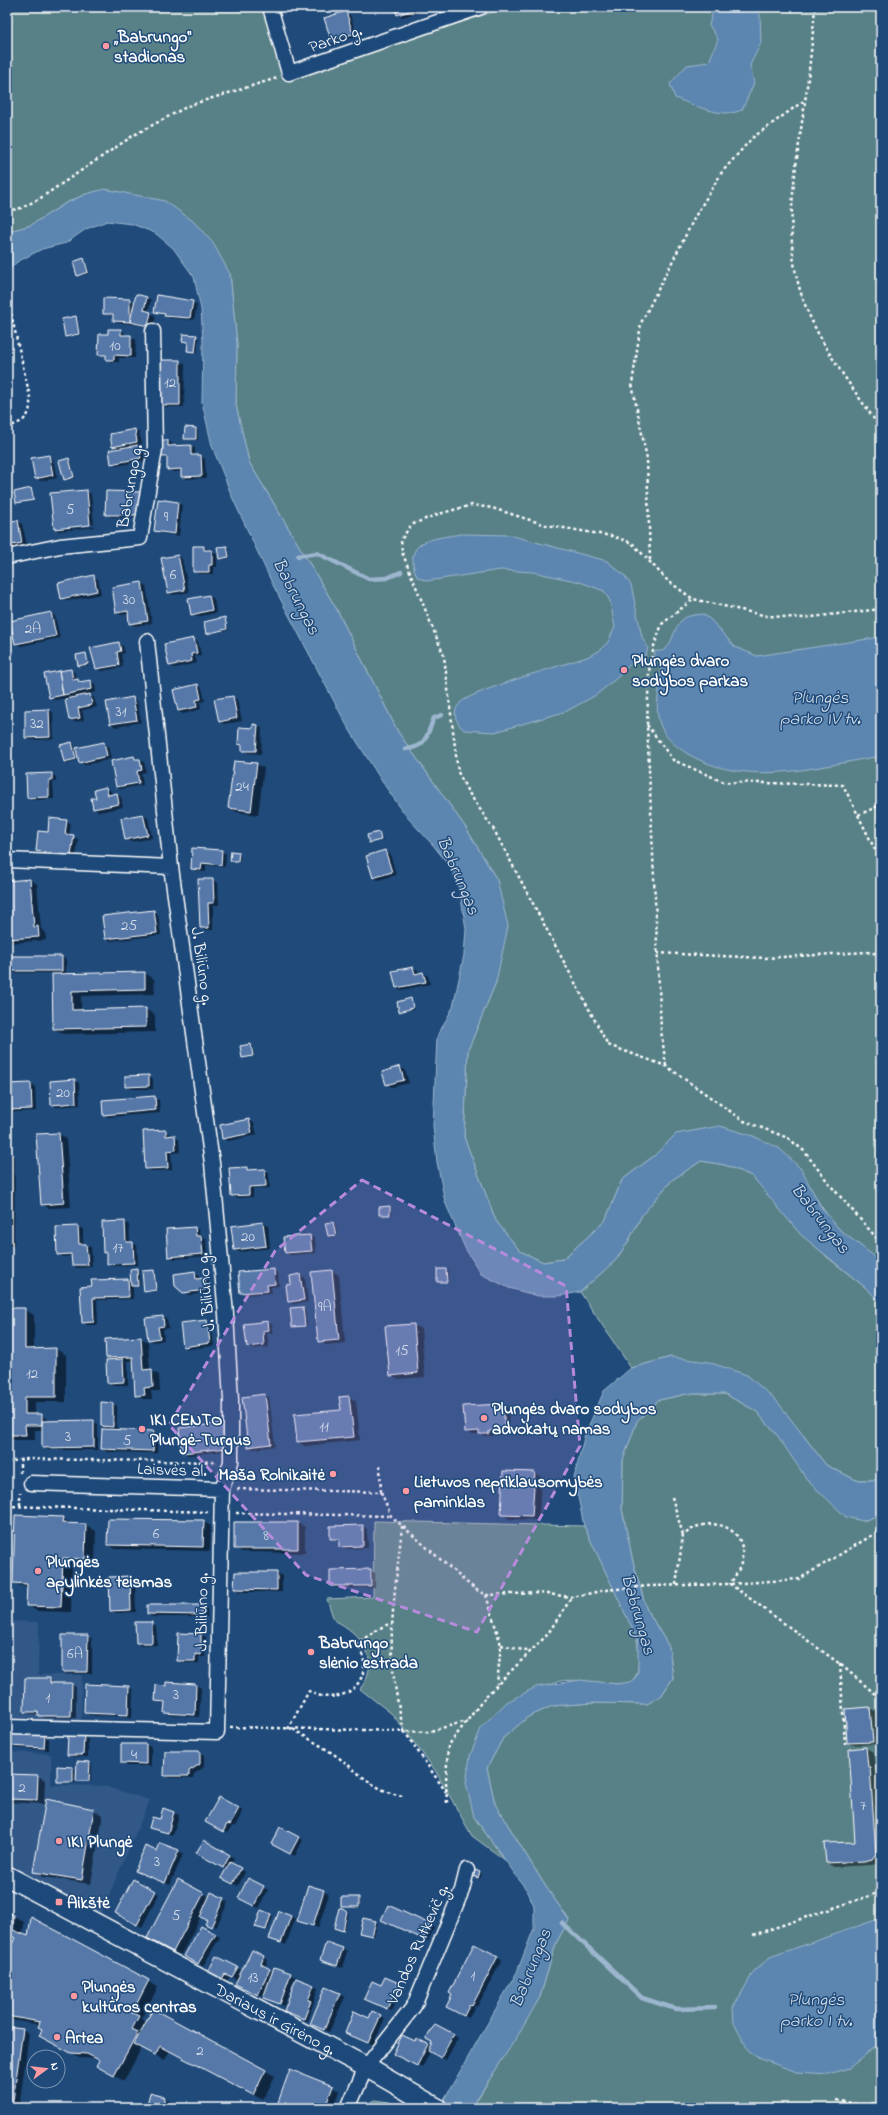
<svg xmlns="http://www.w3.org/2000/svg" width="888" height="2115" font-family="'Indie Flower',sans-serif">
<rect width="100%" height="100%" fill="#1f4a7a"/>
<filter id="ink" filterUnits="userSpaceOnUse"><feTurbulence type="fractalNoise" baseFrequency=".025" numOctaves="2"/><feDisplacementMap in="SourceGraphic" scale="8" xChannelSelector="R" yChannelSelector="G"/><feConvolveMatrix kernelMatrix="1 2 1 2 8 2 1 2 1" color-interpolation-filters="sRGB"/></filter>
<g filter="url(#ink)">
<path fill="#305888" d="M 7,1621 L 39,1622 L 38,1675 L 82,1675 L 81,1733 L 7,1732 Z
M 7,1752 L 51,1754 L 51,1785 L 104,1786 L 150,1800 L 100,1916 L 7,1866 Z"/>
<path fill="#598187" stroke="#acc0c3" d="M 7,7 L 266,7 L 285,78 L 509,7 L 881,7 L 881,1265 C 870,1251 854,1243 841,1231 C 823,1213 812,1191 801,1169 L 676,1134 L 654,1156 L 622,1180 L 605,1221 L 563,1259 L 543,1262 L 520,1251 L 496,1221 L 464,1137 L 468,1050 L 496,982 L 497,880 L 466,828 L 398,732 L 336,608 L 249,462 L 236,405 L 237,344 L 230,274 L 105,190 L 86,194 L 66,203 L 31,225 L 7,232 Z
M 701,1161 L 725,1165 L 752,1176 L 827,1257 L 866,1288 L 881,1303 L 881,1480 L 856,1480 L 826,1465 L 803,1435 L 671,1357 L 631,1368 L 580,1292 L 615,1261 L 628,1242 L 642,1215 L 672,1180 Z
M 687,1394 L 725,1394 L 756,1411 L 777,1435 L 863,1521 L 881,1514 L 881,2108 L 472,2108 L 540,1997 L 556,1943 L 569,1920 L 544,1884 L 495,1804 L 487,1768 L 503,1738 L 528,1717 L 552,1706 L 592,1703 L 647,1704 L 661,1696 L 673,1678 L 669,1647 L 646,1608 L 633,1562 L 622,1509 L 623,1460 L 637,1421 L 659,1400 Z
M 374,1521 L 584,1526 L 635,1633 C 639,1644 643,1675 630,1682 C 619,1688 576,1676 557,1682 C 550,1685 542,1691 536,1695 C 518,1705 500,1715 482,1726 L 474,1817 L 505,1860 L 472,1836 L 435,1770 L 413,1741 L 392,1714 L 360,1689 C 382,1660 362,1634 334,1620 L 327,1599 L 373,1597 Z
M 375,2100 L 389,2102 L 400,2108 L 362,2108 Z"/>
<path fill="#5c86af" stroke="#9db6cf" d="M 714,7 L 753,7 L 760,15 L 761,43 L 750,65 L 754,83 L 742,110 C 722,119 694,105 675,98 L 670,84 L 687,65 L 709,62 L 718,39 L 709,25 Z
M 105,189 L 165,201 L 193,221 L 213,243 L 230,274 L 237,344 L 236,405 L 249,462 L 336,608 L 398,732 L 466,828 L 497,880 L 508,926 L 496,982 L 468,1050 L 464,1137 L 496,1221 L 520,1251 L 543,1262 L 563,1259 L 605,1221 L 622,1180 L 654,1156 L 676,1134 L 720,1126 L 753,1136 L 779,1148 L 801,1169 L 821,1207 L 841,1231 L 874,1256 L 881,1265 L 881,1303 L 866,1288 L 801,1235 L 752,1176 L 725,1165 L 701,1161 L 672,1180 L 642,1215 L 628,1242 L 615,1261 L 580,1292 L 559,1296 L 538,1296 L 509,1288 L 481,1274 L 465,1248 L 445,1202 L 437,1162 L 433,1126 L 437,1037 L 453,1007 L 464,955 L 466,929 L 460,892 L 452,869 L 433,845 L 407,817 L 383,783 L 346,724 L 273,585 L 233,499 L 212,446 L 202,402 L 203,342 L 201,309 L 194,277 L 173,248 L 155,233 L 132,224 L 107,221 L 86,229 L 66,243 L 42,249 L 17,262 L 7,272 L 7,232 L 31,225 L 66,203 L 86,194 Z
M 461,534 L 509,535 L 607,561 L 625,576 L 631,585 L 642,637 L 648,648 L 646,655 L 638,656 L 618,677 L 596,695 L 567,711 L 495,732 L 464,730 C 456,722 451,713 460,703 C 471,691 566,664 587,657 L 599,651 L 608,642 L 615,627 L 610,601 L 604,591 L 580,582 L 533,572 L 500,570 L 427,581 L 417,577 C 401,539 433,539 461,534 Z
M 703,614 L 711,620 L 735,647 L 757,656 L 881,637 L 881,756 C 818,766 748,789 688,754 C 675,746 663,736 659,721 C 653,699 665,678 660,658 L 654,656 L 656,651 C 673,654 671,630 682,620 C 687,615 696,615 703,614 Z
M 671,1357 L 708,1362 L 747,1375 L 776,1400 L 826,1465 L 856,1480 L 881,1480 L 881,1514 L 863,1521 L 846,1517 L 808,1481 L 777,1435 L 756,1411 L 725,1394 L 687,1394 L 659,1400 L 637,1421 L 623,1460 L 622,1509 L 633,1562 L 646,1608 L 669,1647 L 673,1678 L 661,1696 L 647,1704 L 592,1703 L 552,1706 L 528,1717 L 503,1738 L 487,1768 L 495,1804 L 544,1884 L 569,1920 L 556,1943 L 540,1997 L 520,2032 L 471,2108 L 439,2108 L 517,1972 L 534,1928 L 534,1906 L 528,1892 L 474,1817 L 466,1783 L 470,1756 L 482,1726 L 507,1702 L 536,1687 L 580,1680 L 617,1684 L 630,1682 L 636,1677 L 638,1670 L 638,1641 L 584,1526 L 574,1477 L 585,1434 L 604,1391 L 631,1368 Z
M 881,1918 L 881,2042 L 849,2068 L 828,2074 L 797,2072 L 761,2059 L 748,2050 L 734,2022 L 733,2008 L 754,1971 L 770,1957 Z"/>
<path fill="#0007" fill-rule="evenodd" d="M 396,7 L 425,7 L 426,10 L 402,17 L 398,15 Z
M 346,12 L 350,15 L 357,36 L 337,42 L 332,39 Z
M 84,259 L 90,273 L 80,276 L 78,275 Z
M 146,297 L 151,300 L 148,312 L 156,316 L 153,328 L 134,324 L 118,323 L 114,321 L 114,316 L 104,313 L 104,299 L 130,300 L 136,303 Z
M 192,302 L 197,305 L 194,320 L 170,318 L 155,311 Z
M 75,317 L 77,318 L 80,335 L 68,337 L 66,336 Z
M 120,330 L 125,333 L 125,336 L 136,339 L 135,358 L 119,358 L 119,362 L 111,362 L 107,359 L 107,357 L 99,354 L 109,335 Z
M 184,335 L 199,337 L 197,352 L 188,350 L 189,342 Z
M 180,361 L 185,364 L 184,407 L 165,407 L 160,404 Z
M 186,428 L 198,430 L 198,440 L 185,438 Z
M 134,430 L 139,432 L 142,444 L 137,445 L 143,448 L 145,460 L 117,466 L 112,463 L 118,449 L 113,446 Z
M 168,441 L 172,443 L 172,446 L 190,446 L 195,448 L 195,456 L 201,456 L 205,459 L 206,478 L 187,479 L 182,476 L 182,471 L 173,472 L 168,469 L 168,459 L 161,457 Z
M 49,456 L 53,459 L 57,478 L 40,481 L 36,478 Z
M 69,459 L 71,461 L 75,478 L 67,480 L 65,479 Z
M 31,489 L 35,500 L 17,503 Z
M 86,491 L 91,494 L 94,524 L 58,527 L 58,529 L 94,526 L 94,527 L 59,531 L 54,528 Z
M 140,493 L 144,518 L 111,517 L 106,514 Z
M 178,503 L 182,505 L 179,536 L 160,533 L 155,531 Z
M 18,521 L 22,524 L 27,545 L 7,549 L 7,523 Z
M 204,547 L 217,554 L 217,567 L 213,567 L 213,574 L 199,574 L 194,572 Z
M 227,547 L 229,548 L 230,558 L 222,559 L 220,558 Z
M 178,556 L 182,559 L 189,592 L 173,595 L 169,592 Z
M 93,577 L 98,579 L 101,594 L 67,601 L 62,598 Z
M 142,583 L 146,586 L 152,623 L 135,626 L 130,623 L 129,614 L 122,615 L 117,613 Z
M 209,596 L 214,599 L 216,613 L 196,617 L 192,614 Z
M 51,613 L 55,616 L 60,638 L 21,646 L 16,644 Z
M 224,619 L 229,630 L 207,633 Z
M 194,639 L 198,642 L 201,655 L 195,656 L 197,663 L 174,668 L 170,665 Z
M 119,643 L 123,646 L 125,653 L 121,654 L 123,667 L 102,671 L 97,669 Z
M 86,655 L 89,665 L 81,667 L 79,666 Z
M 70,670 L 75,673 L 77,681 L 82,682 L 90,681 L 95,684 L 96,692 L 88,694 L 94,698 L 97,707 L 82,710 L 84,720 L 75,722 L 70,719 L 65,698 L 55,700 L 50,698 Z
M 198,685 L 202,688 L 205,701 L 200,702 L 201,709 L 183,714 L 178,711 Z
M 232,697 L 237,700 L 242,721 L 224,724 L 220,722 Z
M 132,698 L 137,701 L 141,722 L 116,727 L 111,724 L 107,702 Z
M 48,710 L 53,712 L 54,739 L 31,740 L 26,738 Z
M 258,726 L 262,728 L 261,754 L 248,753 L 243,750 L 243,746 L 239,744 Z
M 72,743 L 74,744 L 77,760 L 67,763 L 65,761 Z
M 104,743 L 108,746 L 111,759 L 85,765 L 80,762 Z
M 134,757 L 144,762 L 146,772 L 141,773 L 143,785 L 121,789 L 117,787 Z
M 256,764 L 264,768 L 258,815 L 237,812 L 229,808 Z
M 52,774 L 56,777 L 56,782 L 53,782 L 54,799 L 33,800 L 28,798 Z
M 106,788 L 111,791 L 112,795 L 116,794 L 121,797 L 123,807 L 99,812 L 94,809 L 92,799 L 97,798 Z
M 143,815 L 148,818 L 152,838 L 131,842 L 126,839 L 122,819 Z
M 66,821 L 71,824 L 69,836 L 78,839 L 76,858 L 41,853 L 37,851 L 49,833 Z
M 379,833 L 383,841 L 370,842 Z
M 222,851 L 226,854 L 225,867 L 206,865 L 206,872 L 196,871 L 192,868 Z
M 385,851 L 390,854 L 396,875 L 378,880 L 374,877 Z
M 238,853 L 240,854 L 240,862 L 232,860 Z
M 30,880 L 37,884 L 41,929 L 45,932 L 46,940 L 11,943 L 7,940 L 7,882 Z
M 199,880 L 213,880 L 218,883 L 219,905 L 213,905 L 213,930 L 205,930 L 201,927 Z
M 154,911 L 158,914 L 161,935 L 111,941 L 106,939 Z
M 7,957 L 61,957 L 66,959 L 66,973 L 9,973 L 7,972 Z
M 413,968 L 418,970 L 419,974 L 423,973 L 428,976 L 430,984 L 402,990 L 397,988 L 393,972 Z
M 145,973 L 154,979 L 155,994 L 81,996 L 81,1011 L 145,1009 L 155,1015 L 155,1032 L 64,1034 L 54,1029 L 53,975 Z
M 410,999 L 415,1009 L 400,1011 Z
M 251,1045 L 253,1047 L 254,1057 L 243,1057 Z
M 400,1067 L 405,1070 L 409,1083 L 392,1087 L 387,1085 L 383,1072 Z
M 149,1076 L 153,1079 L 153,1089 L 131,1089 L 126,1086 Z
M 74,1080 L 79,1083 L 80,1105 L 56,1107 L 52,1104 Z
M 31,1084 L 35,1086 L 36,1111 L 11,1112 L 7,1109 L 7,1085 Z
M 154,1097 L 159,1100 L 160,1113 L 108,1117 L 104,1114 Z
M 249,1120 L 254,1123 L 257,1135 L 228,1141 L 223,1138 L 221,1126 Z
M 165,1131 L 170,1134 L 170,1137 L 179,1139 L 180,1152 L 171,1153 L 172,1170 L 151,1171 L 146,1169 Z
M 59,1134 L 66,1138 L 71,1207 L 49,1208 L 42,1204 Z
M 7,1152 L 15,1157 L 14,1246 L 7,1246 Z
M 246,1168 L 251,1170 L 265,1170 L 269,1173 L 270,1188 L 253,1189 L 253,1197 L 237,1198 L 232,1196 Z
M 389,1207 L 391,1208 L 392,1215 L 380,1215 Z
M 124,1222 L 129,1225 L 130,1243 L 137,1245 L 138,1265 L 113,1266 L 108,1263 L 108,1254 L 104,1252 Z
M 263,1223 L 268,1226 L 270,1248 L 239,1252 L 235,1249 Z
M 333,1223 L 335,1224 L 338,1235 L 331,1237 L 329,1236 L 327,1224 Z
M 78,1227 L 83,1229 L 83,1245 L 91,1247 L 92,1267 L 77,1268 L 73,1265 L 72,1256 L 63,1257 L 58,1254 L 57,1228 Z
M 194,1228 L 199,1230 L 200,1237 L 206,1239 L 207,1256 L 174,1259 L 169,1256 Z
M 310,1236 L 315,1239 L 316,1253 L 290,1255 L 286,1253 L 285,1238 Z
M 131,1270 L 139,1271 L 140,1286 L 133,1285 L 133,1299 L 97,1300 L 98,1325 L 87,1325 L 83,1322 L 82,1288 L 128,1280 L 132,1283 Z
M 273,1270 L 278,1273 L 279,1286 L 271,1287 L 272,1293 L 245,1295 L 241,1292 Z
M 438,1270 L 448,1271 L 448,1282 L 438,1281 Z
M 153,1271 L 155,1272 L 157,1291 L 147,1292 L 145,1291 Z
M 332,1271 L 339,1275 L 345,1343 L 326,1345 L 319,1341 Z
M 195,1272 L 199,1275 L 200,1279 L 204,1279 L 209,1281 L 210,1292 L 189,1295 L 184,1292 Z
M 300,1275 L 305,1278 L 308,1302 L 294,1304 L 289,1302 L 292,1285 Z
M 303,1308 L 305,1309 L 307,1326 L 295,1327 L 293,1326 L 291,1309 Z
M 7,1309 L 24,1309 L 34,1315 L 34,1350 L 56,1349 L 66,1355 L 66,1402 L 35,1402 L 35,1415 L 41,1415 L 51,1422 L 93,1421 L 98,1424 L 98,1450 L 47,1450 L 43,1447 L 43,1430 L 35,1430 L 35,1440 L 7,1440 Z
M 163,1317 L 167,1319 L 169,1328 L 163,1329 L 164,1340 L 154,1342 L 149,1339 Z
M 207,1321 L 211,1324 L 214,1346 L 188,1349 L 184,1346 Z
M 267,1322 L 272,1324 L 273,1333 L 267,1333 L 269,1347 L 252,1349 L 248,1346 Z
M 413,1325 L 421,1329 L 425,1377 L 398,1379 L 391,1375 Z
M 141,1338 L 148,1342 L 150,1370 L 159,1375 L 160,1391 L 151,1391 L 152,1399 L 143,1399 L 136,1395 L 134,1361 L 125,1361 L 128,1363 L 128,1385 L 112,1385 L 107,1382 L 111,1360 L 107,1358 L 106,1340 Z
M 265,1395 L 269,1397 L 275,1446 L 254,1449 L 249,1446 Z
M 349,1397 L 356,1401 L 360,1440 L 305,1446 L 298,1442 L 342,1411 Z
M 113,1404 L 117,1406 L 117,1429 L 106,1428 L 102,1426 Z
M 503,1405 L 508,1408 L 509,1432 L 493,1433 L 494,1436 L 485,1436 L 480,1434 L 470,1434 L 466,1431 Z
M 180,1429 L 232,1450 L 188,1455 L 183,1452 Z
M 153,1432 L 158,1434 L 157,1453 L 107,1452 L 102,1449 Z
M 534,1473 L 541,1477 L 539,1520 L 509,1519 L 502,1514 Z
M 62,1518 L 72,1524 L 86,1525 L 96,1531 L 95,1564 L 72,1563 L 71,1612 L 37,1611 L 27,1605 L 27,1588 L 14,1583 Z
M 203,1521 L 211,1526 L 210,1551 L 116,1549 L 108,1545 Z
M 298,1523 L 305,1527 L 305,1553 L 242,1552 L 235,1548 Z
M 363,1526 L 367,1529 L 368,1548 L 344,1549 L 340,1546 L 340,1541 L 331,1539 Z
M 370,1570 L 375,1573 L 375,1588 L 336,1588 L 331,1586 Z
M 236,1573 L 277,1573 L 282,1576 L 282,1592 L 240,1592 L 235,1589 Z
M 130,1577 L 135,1580 L 136,1612 L 115,1613 L 111,1610 Z
M 148,1606 L 202,1606 L 207,1609 L 207,1617 L 153,1617 L 148,1614 Z
M 151,1623 L 156,1626 L 157,1645 L 141,1646 L 137,1643 Z
M 179,1634 L 201,1635 L 206,1637 L 205,1657 L 199,1657 L 199,1663 L 183,1663 L 178,1660 Z
M 87,1636 L 92,1639 L 92,1674 L 67,1674 L 63,1671 Z
M 50,1679 L 54,1684 L 71,1684 L 76,1687 L 76,1718 L 44,1718 L 39,1714 L 30,1714 L 25,1711 Z
M 167,1683 L 196,1685 L 201,1688 L 199,1717 L 170,1715 L 165,1712 L 166,1704 L 156,1701 L 167,1687 Z
M 128,1687 L 133,1690 L 132,1717 L 90,1715 L 85,1713 Z
M 870,1708 L 875,1711 L 877,1744 L 853,1745 L 848,1743 Z
M 44,1736 L 49,1739 L 49,1750 L 15,1748 L 10,1746 Z
M 84,1737 L 88,1740 L 88,1757 L 73,1757 L 68,1754 Z
M 122,1745 L 146,1745 L 151,1747 L 151,1766 L 127,1766 L 122,1763 Z
M 866,1748 L 873,1752 L 875,1771 L 877,1772 L 881,1860 L 879,1863 L 872,1865 L 834,1867 L 826,1863 L 856,1843 L 850,1750 Z
M 200,1752 L 204,1755 L 204,1767 L 194,1774 L 193,1778 L 170,1778 L 165,1776 Z
M 90,1763 L 92,1764 L 91,1782 L 77,1780 Z
M 73,1768 L 75,1769 L 75,1783 L 58,1782 Z
M 7,1775 L 38,1776 L 45,1780 L 44,1804 L 7,1802 Z
M 219,1798 L 243,1811 L 235,1827 L 232,1826 L 228,1833 L 207,1822 Z
M 93,1810 L 103,1815 L 91,1884 L 43,1877 L 34,1871 Z
M 163,1810 L 179,1815 L 173,1835 L 150,1828 L 161,1820 Z
M 280,1828 L 303,1840 L 295,1856 L 272,1844 Z
M 204,1841 L 234,1858 L 231,1864 L 245,1872 L 238,1886 L 222,1877 L 227,1869 L 197,1853 Z
M 178,1851 L 183,1854 L 170,1885 L 141,1873 Z
M 476,1871 L 482,1874 L 480,1879 L 476,1877 Z
M 248,1879 L 268,1890 L 259,1908 L 239,1898 Z
M 133,1880 L 159,1894 L 142,1927 L 116,1913 Z
M 178,1880 L 210,1897 L 212,1894 L 228,1902 L 216,1928 L 201,1916 L 181,1955 L 155,1942 Z
M 309,1886 L 329,1894 L 318,1928 L 298,1920 Z
M 358,1898 L 360,1899 L 360,1908 L 342,1906 Z
M 388,1906 L 434,1927 L 428,1941 L 387,1923 Z
M 340,1910 L 349,1913 L 344,1931 L 337,1929 Z
M 262,1911 L 273,1916 L 268,1930 L 258,1927 Z
M 7,1913 L 24,1922 L 23,1935 L 29,1938 L 32,1919 L 158,1987 L 141,2019 L 147,2022 L 153,2011 L 275,2076 L 263,2100 L 170,2050 L 165,2060 L 142,2047 L 124,2081 L 97,2066 L 100,2060 L 97,2059 L 81,2058 L 50,2041 L 40,2025 L 7,2019 L 7,1956 L 16,1938 L 7,1932 ZM 13,1924 L 15,1924 L 14,1935 L 12,1929 Z
M 291,1916 L 295,1919 L 286,1945 L 270,1938 Z
M 363,1919 L 378,1923 L 374,1936 L 362,1933 Z
M 202,1927 L 220,1937 L 203,1966 L 185,1956 Z
M 474,1945 L 502,1960 L 477,2007 L 475,2006 L 469,2018 L 451,2009 L 453,1995 Z
M 343,1949 L 347,1951 L 342,1968 L 325,1962 Z
M 252,1952 L 268,1960 L 265,1967 L 273,1972 L 290,1974 L 295,1977 L 284,2006 L 241,1986 L 238,1980 L 230,1976 L 227,1981 L 209,1971 L 237,1968 L 243,1971 Z
M 398,1984 L 403,1986 L 392,2011 L 370,2001 L 382,1986 Z
M 314,1986 L 318,1988 L 308,2021 L 285,2011 Z
M 326,1988 L 345,1997 L 329,2032 L 315,2026 Z
M 380,2016 L 385,2018 L 373,2045 L 351,2035 L 369,2019 Z
M 435,2025 L 458,2038 L 446,2060 L 430,2052 L 422,2068 L 399,2056 L 417,2039 L 431,2047 L 434,2042 Z
M 7,2028 L 22,2030 L 29,2034 L 19,2108 L 7,2108 Z
M 291,2071 L 340,2091 L 334,2108 L 277,2108 Z
M 164,2097 L 171,2102 L 170,2108 L 147,2108 Z"/>
<g fill="none" stroke-linecap="round" stroke-linejoin="round">
<path stroke="#9db6cf" stroke-width="4.5" d="M 298,556 L 317,553 L 369,579 L 387,578 L 401,572
M 405,749 C 427,747 426,736 434,718 L 442,715
M 562,1923 L 642,1998 L 676,2009 L 715,2008"/>
</g>
<path fill="#5778a8" stroke="#fff" d="M 395,7 L 421,7 L 421,8 L 397,15 Z
M 346,11 L 353,34 L 331,40 L 324,18 Z
M 84,258 L 88,272 L 77,276 L 73,262 Z
M 136,294 L 147,297 L 144,310 L 151,312 L 148,326 L 130,322 Z
M 157,295 L 193,301 L 190,318 L 164,316 L 165,314 L 154,312 Z
M 103,298 L 130,299 L 130,322 L 113,321 L 113,314 L 103,314 Z
M 76,316 L 79,334 L 65,337 L 62,319 Z
M 108,329 L 121,329 L 121,335 L 131,335 L 131,356 L 114,355 L 114,360 L 106,360 L 106,355 L 98,355 L 99,334 L 108,334 Z
M 183,334 L 197,335 L 195,352 L 187,351 L 188,342 L 182,341 Z
M 160,360 L 180,360 L 180,405 L 159,405 Z
M 185,427 L 196,428 L 196,439 L 184,439 Z
M 135,429 L 137,442 L 112,447 L 110,434 Z
M 160,440 L 168,440 L 168,446 L 191,445 L 191,455 L 201,455 L 202,476 L 181,477 L 181,469 L 167,470 L 167,457 L 160,457 Z
M 138,445 L 141,458 L 111,464 L 109,450 Z
M 49,455 L 53,475 L 35,479 L 31,458 Z
M 69,458 L 74,477 L 64,480 L 59,461 Z
M 31,488 L 34,500 L 16,503 L 14,492 Z
M 87,490 L 90,525 L 54,529 L 50,493 Z
M 106,491 L 141,492 L 140,515 L 105,515 Z
M 158,499 L 178,502 L 175,534 L 154,531 Z
M 18,520 L 22,543 L 7,546 L 7,522 Z
M 193,546 L 204,546 L 204,550 L 212,550 L 212,565 L 209,565 L 209,572 L 193,572 Z
M 227,546 L 229,557 L 219,559 L 217,547 Z
M 178,555 L 185,590 L 168,593 L 161,558 Z
M 94,575 L 97,591 L 61,599 L 58,583 Z
M 142,582 L 148,621 L 129,624 L 128,611 L 116,613 L 112,587 Z
M 209,595 L 212,610 L 191,615 L 188,599 Z
M 51,612 L 56,636 L 15,644 L 10,621 Z
M 225,617 L 227,629 L 206,634 L 204,622 Z
M 194,638 L 197,653 L 191,654 L 192,661 L 169,666 L 164,644 Z
M 119,642 L 121,651 L 117,652 L 119,665 L 96,669 L 90,648 Z
M 86,653 L 88,664 L 78,666 L 76,655 Z
M 71,669 L 73,680 L 78,679 L 79,682 L 91,680 L 92,689 L 63,695 L 59,671 Z
M 59,671 L 63,695 L 49,698 L 44,674 Z
M 198,684 L 201,699 L 196,700 L 197,707 L 178,711 L 173,690 Z
M 90,694 L 92,705 L 78,708 L 80,718 L 69,720 L 65,699 Z
M 233,696 L 237,718 L 219,722 L 214,699 Z
M 133,697 L 137,720 L 110,724 L 106,702 Z
M 49,709 L 50,737 L 25,738 L 25,710 Z
M 253,724 L 258,725 L 256,751 L 242,751 L 242,745 L 238,744 L 239,727 L 253,728 Z
M 72,742 L 76,759 L 64,762 L 60,745 Z
M 104,742 L 107,756 L 79,763 L 76,748 Z
M 134,756 L 135,759 L 140,759 L 142,770 L 137,771 L 139,783 L 116,787 L 111,761 Z
M 234,761 L 257,763 L 251,811 L 228,808 Z
M 52,773 L 52,780 L 49,780 L 49,797 L 27,798 L 26,774 Z
M 106,787 L 108,795 L 117,793 L 119,804 L 93,809 L 91,798 L 96,798 L 94,790 Z
M 143,814 L 148,835 L 125,840 L 121,818 Z
M 49,818 L 67,820 L 65,834 L 74,835 L 71,856 L 36,851 L 38,831 L 48,832 Z
M 379,832 L 381,840 L 369,843 L 367,835 Z
M 192,848 L 222,850 L 221,865 L 202,863 L 201,870 L 191,869 Z
M 385,850 L 392,872 L 373,878 L 366,856 Z
M 231,851 L 239,852 L 238,861 L 230,861 Z
M 30,879 L 34,927 L 38,926 L 39,937 L 7,939 L 7,881 Z
M 198,879 L 213,879 L 214,903 L 208,903 L 209,928 L 200,928 Z
M 154,910 L 157,933 L 105,939 L 102,916 Z
M 7,956 L 62,956 L 62,971 L 7,971 Z
M 413,967 L 415,974 L 423,972 L 426,982 L 396,988 L 392,971 Z
M 145,972 L 145,989 L 72,991 L 72,1010 L 146,1008 L 146,1027 L 53,1029 L 52,974 Z
M 411,998 L 413,1008 L 399,1012 L 397,1002 Z
M 251,1044 L 253,1056 L 242,1058 L 240,1046 Z
M 400,1066 L 404,1080 L 386,1085 L 382,1072 Z
M 149,1075 L 149,1086 L 125,1087 L 125,1076 Z
M 75,1079 L 76,1103 L 51,1105 L 50,1081 Z
M 31,1083 L 32,1109 L 7,1110 L 7,1084 Z
M 155,1096 L 156,1110 L 103,1115 L 102,1100 Z
M 249,1119 L 252,1133 L 222,1139 L 220,1125 Z
M 166,1130 L 166,1136 L 175,1135 L 176,1150 L 167,1151 L 168,1168 L 145,1169 L 143,1131 Z
M 59,1133 L 64,1203 L 41,1205 L 36,1134 Z
M 247,1167 L 247,1170 L 265,1169 L 266,1186 L 249,1187 L 249,1195 L 231,1196 L 229,1168 Z
M 390,1206 L 390,1215 L 379,1215 L 379,1207 Z
M 125,1221 L 126,1242 L 133,1242 L 134,1263 L 107,1264 L 107,1252 L 103,1253 L 102,1222 Z
M 263,1222 L 266,1246 L 234,1250 L 231,1226 Z
M 333,1222 L 336,1235 L 328,1236 L 325,1223 Z
M 78,1226 L 79,1244 L 86,1244 L 88,1265 L 72,1265 L 71,1254 L 57,1255 L 56,1227 Z
M 195,1227 L 196,1236 L 201,1236 L 203,1254 L 168,1257 L 166,1229 Z
M 310,1235 L 312,1251 L 285,1253 L 283,1237 Z
M 137,1268 L 138,1286 L 131,1286 L 130,1269 Z
M 274,1269 L 275,1284 L 267,1285 L 268,1291 L 240,1293 L 238,1272 Z
M 437,1269 L 446,1269 L 447,1282 L 437,1282 Z
M 154,1270 L 156,1290 L 144,1292 L 142,1271 Z
M 332,1270 L 339,1340 L 318,1342 L 311,1272 Z
M 195,1271 L 196,1279 L 205,1278 L 206,1290 L 183,1293 L 175,1286 L 174,1274 Z
M 300,1274 L 304,1300 L 288,1302 L 286,1285 L 291,1284 L 290,1276 Z
M 128,1279 L 129,1297 L 93,1298 L 94,1322 L 82,1323 L 80,1287 L 92,1286 L 91,1280 Z
M 303,1307 L 305,1326 L 292,1327 L 290,1308 Z
M 7,1308 L 25,1308 L 25,1349 L 56,1348 L 56,1397 L 25,1397 L 25,1414 L 42,1414 L 42,1425 L 25,1425 L 26,1435 L 7,1435 Z
M 163,1316 L 164,1326 L 158,1327 L 160,1338 L 148,1340 L 145,1318 Z
M 207,1320 L 210,1343 L 183,1347 L 180,1323 Z
M 268,1321 L 269,1330 L 263,1331 L 264,1345 L 247,1347 L 244,1324 Z
M 414,1324 L 418,1373 L 390,1376 L 385,1326 Z
M 141,1337 L 143,1370 L 152,1369 L 153,1387 L 144,1388 L 145,1395 L 135,1396 L 133,1357 L 106,1358 L 105,1339 Z
M 123,1359 L 124,1382 L 107,1383 L 106,1360 Z
M 265,1394 L 271,1444 L 248,1447 L 242,1397 Z
M 349,1396 L 354,1437 L 297,1442 L 294,1414 L 341,1410 L 339,1397 Z
M 101,1402 L 113,1403 L 113,1427 L 101,1426 Z
M 503,1404 L 505,1430 L 489,1431 L 489,1434 L 479,1434 L 479,1431 L 465,1432 L 463,1406 Z
M 94,1420 L 94,1447 L 42,1448 L 42,1421 Z
M 225,1423 L 228,1448 L 182,1453 L 179,1428 Z
M 102,1429 L 154,1431 L 153,1451 L 101,1449 Z
M 503,1471 L 535,1472 L 532,1516 L 501,1515 Z
M 15,1515 L 63,1517 L 62,1523 L 86,1524 L 85,1559 L 63,1558 L 61,1607 L 26,1606 L 27,1584 L 13,1583 Z
M 108,1519 L 204,1520 L 203,1547 L 107,1545 Z
M 234,1522 L 298,1522 L 298,1549 L 234,1549 Z
M 363,1525 L 363,1546 L 339,1547 L 339,1539 L 330,1539 L 330,1526 Z
M 371,1569 L 371,1586 L 330,1586 L 330,1570 Z
M 235,1572 L 277,1572 L 277,1590 L 234,1589 Z
M 130,1576 L 131,1610 L 110,1611 L 109,1577 Z
M 147,1605 L 202,1605 L 202,1615 L 147,1614 Z
M 135,1622 L 152,1622 L 152,1643 L 136,1643 Z
M 178,1633 L 201,1634 L 201,1655 L 195,1654 L 195,1661 L 177,1661 Z
M 62,1635 L 88,1635 L 87,1672 L 62,1672 Z
M 25,1678 L 50,1678 L 50,1683 L 72,1683 L 71,1716 L 38,1716 L 38,1712 L 24,1712 Z
M 166,1682 L 196,1684 L 195,1715 L 164,1713 L 165,1702 L 155,1701 L 156,1685 L 166,1686 Z
M 85,1684 L 129,1686 L 128,1715 L 84,1713 Z
M 870,1707 L 873,1742 L 847,1743 L 845,1709 Z
M 10,1734 L 45,1735 L 44,1748 L 9,1746 Z
M 68,1736 L 84,1736 L 83,1755 L 67,1755 Z
M 121,1744 L 146,1744 L 146,1764 L 121,1763 Z
M 866,1747 L 868,1767 L 870,1767 L 876,1854 L 872,1859 L 864,1861 L 826,1863 L 824,1843 L 855,1842 L 849,1749 Z
M 165,1751 L 200,1751 L 200,1764 L 189,1771 L 189,1776 L 164,1776 Z
M 77,1761 L 90,1762 L 89,1781 L 76,1781 Z
M 57,1766 L 73,1767 L 73,1782 L 57,1782 Z
M 7,1774 L 38,1775 L 37,1800 L 7,1799 Z
M 219,1797 L 239,1808 L 230,1825 L 227,1824 L 223,1832 L 205,1822 Z
M 46,1799 L 94,1809 L 82,1880 L 33,1872 Z
M 163,1808 L 174,1812 L 168,1833 L 149,1828 L 152,1817 L 160,1819 Z
M 280,1827 L 299,1837 L 290,1854 L 271,1844 Z
M 204,1840 L 230,1855 L 223,1868 L 196,1853 Z
M 160,1843 L 179,1850 L 165,1883 L 135,1871 L 145,1846 L 157,1851 Z
M 230,1862 L 241,1868 L 233,1884 L 221,1878 Z
M 475,1870 L 480,1872 L 478,1878 L 473,1876 Z
M 248,1878 L 264,1886 L 254,1906 L 238,1898 Z
M 133,1879 L 155,1891 L 137,1925 L 115,1913 Z
M 178,1879 L 204,1893 L 173,1952 L 147,1938 Z
M 308,1885 L 324,1890 L 313,1926 L 297,1921 Z
M 211,1892 L 224,1898 L 211,1927 L 205,1924 L 207,1920 L 200,1917 Z
M 341,1897 L 359,1897 L 359,1907 L 341,1907 Z
M 388,1905 L 430,1924 L 423,1939 L 381,1920 Z
M 339,1908 L 347,1911 L 343,1931 L 334,1928 Z
M 261,1910 L 271,1914 L 266,1930 L 255,1927 Z
M 279,1911 L 291,1916 L 281,1943 L 269,1939 Z
M 7,1912 L 14,1915 L 13,1930 L 28,1936 L 31,1917 L 149,1980 L 132,2013 L 139,2016 L 132,2029 L 138,2032 L 114,2076 L 96,2066 L 99,2060 L 87,2054 L 71,2053 L 39,2036 L 42,2029 L 38,2027 L 40,2022 L 7,2016 L 7,1954 L 15,1938 L 7,1933 Z
M 363,1918 L 376,1921 L 372,1936 L 359,1933 Z
M 201,1926 L 216,1934 L 198,1964 L 184,1956 Z
M 326,1942 L 343,1948 L 337,1966 L 320,1960 Z
M 474,1944 L 498,1956 L 472,2006 L 470,2004 L 464,2016 L 446,2007 L 452,1995 L 449,1993 Z
M 252,1950 L 264,1956 L 261,1964 L 270,1969 L 258,1995 L 235,1984 Z
M 216,1956 L 238,1967 L 232,1977 L 225,1974 L 222,1979 L 208,1972 Z
M 274,1967 L 291,1973 L 280,2004 L 263,1998 Z
M 385,1977 L 399,1983 L 387,2009 L 364,1999 L 372,1981 L 381,1985 Z
M 296,1978 L 314,1985 L 308,2000 L 311,2001 L 304,2019 L 284,2011 Z
M 325,1987 L 340,1993 L 324,2030 L 310,2024 Z
M 153,2009 L 266,2070 L 253,2095 L 160,2046 L 155,2055 L 134,2044 Z
M 354,2011 L 369,2018 L 372,2011 L 381,2015 L 368,2043 L 345,2033 Z
M 435,2024 L 454,2034 L 441,2058 L 428,2051 L 432,2042 L 426,2039 Z
M 7,2027 L 23,2029 L 12,2108 L 7,2108 Z
M 402,2035 L 415,2041 L 416,2038 L 428,2044 L 417,2066 L 393,2054 Z
M 290,2069 L 333,2086 L 325,2108 L 307,2108 L 300,2105 L 298,2108 L 276,2108 Z
M 150,2093 L 165,2097 L 162,2108 L 146,2108 Z"/>
<g fill="none" stroke-linecap="round" stroke-linejoin="round">
<defs>
<path id="street" d="M 270,7 L 289,73 L 481,7
M 7,557 L 60,546 L 140,538 L 155,449 L 153,331
M 7,860 L 171,867
M 31,1483 L 222,1489
M 7,1727 L 217,1732 L 222,1489 L 231,1462 L 231,1400 L 226,1314 L 212,1163 L 171,867 L 147,641
M 348,2108 L 366,2067 L 414,2006 L 462,1890 L 467,1870"/>
<g id="secondary">
<path id="s1" d="M 7,1876 L 366,2067 L 437,2108"/>
</g>
</defs>
<use href="#street" stroke="#fff" stroke-width="17"/>
<use href="#secondary" stroke="#fff" stroke-width="22"/>
<path stroke="#fff" stroke-width="2.5" stroke-dasharray="3 3" stroke-linecap="butt" d="M 815,7 C 812,46 808,83 802,122 C 794,182 782,243 804,302 C 821,348 853,388 881,429
M 7,211 L 21,208 L 39,199 L 134,135 L 190,105 L 277,78
M 7,296 L 30,397 C 31,419 25,420 7,428
M 650,560 L 647,459 L 632,384 L 641,323 L 696,215 L 722,172 L 752,138 L 805,100
M 881,609 L 803,618 L 767,616 L 693,599 L 668,581 L 632,543 L 612,536 L 546,525 L 492,508 L 472,505 L 435,515 L 411,525 L 401,540 L 402,552 L 444,656 L 458,772 L 467,790 L 494,830 L 608,1045 L 666,1066 L 744,1121 L 788,1138 L 804,1151 L 831,1186 L 881,1243
M 647,725 L 673,760 L 724,782 L 843,785 L 858,815 L 881,805
M 858,815 L 881,862
M 657,953 L 765,958 L 866,952 L 881,954
M 666,1066 L 661,1030 L 647,725 L 649,671 L 654,646 L 662,624 L 693,599
M 7,1462 L 27,1459 L 217,1462
M 20,1473 L 20,1460
M 237,1489 L 381,1492 L 380,1466
M 381,1492 L 391,1516 L 465,1581 L 478,1591 L 486,1595 L 539,1593 L 572,1597 L 606,1590 L 648,1586 L 730,1584 L 799,1579 L 881,1530
M 672,1497 L 683,1535
M 20,1505 L 20,1492
M 7,1506 L 209,1512
M 236,1513 L 391,1516
M 402,1526 C 398,1569 390,1614 392,1658 C 394,1683 398,1707 404,1731 L 427,1732 L 467,1721
M 676,1585 L 683,1535 C 688,1532 694,1527 699,1526 C 722,1519 746,1533 742,1558 C 741,1568 735,1576 730,1584 L 840,1664 L 881,1699
M 486,1595 L 501,1645 L 497,1684
M 501,1645 L 531,1652
M 840,1664 L 845,1744
M 230,1727 L 404,1731 L 446,1792
M 288,1729 L 309,1691 C 331,1704 361,1695 364,1667 C 365,1658 360,1650 357,1643 L 382,1627 L 392,1623
M 293,1729 C 307,1738 322,1746 335,1755 C 359,1772 373,1791 403,1796
M 447,1803 L 446,1781 L 448,1746 L 486,1696 L 547,1635 L 572,1597
M 753,1935 L 881,1892
M 836,2100 L 865,2106 L 881,2101"/>
<use href="#street" stroke="#1f4a7a" stroke-width="14"/>
<use href="#secondary" stroke="#1f4a7a" stroke-width="19"/>
</g>
</g>
<path fill="#b68bdc" fill-opacity="0.2" stroke="#b68bdc" stroke-width="3" stroke-dasharray="8 5" stroke-linejoin="round" d="M 362,1180 L 566,1286 L 580,1446 L 477,1632 L 306,1575 L 169,1425 L 275,1251 Z"/>
<g fill="#ff9aa2" stroke="#1f4a7a" stroke-width="1.5">
<circle cx="106" cy="46" r="4"/>
<circle cx="624" cy="670" r="4"/>
<circle cx="484" cy="1418" r="4"/>
<circle cx="142" cy="1429" r="4"/>
<circle cx="333" cy="1474" r="4"/>
<circle cx="406" cy="1491" r="4"/>
<circle cx="38" cy="1571" r="4"/>
<circle cx="311" cy="1652" r="4"/>
<circle cx="59" cy="1841" r="4"/>
<rect x="55" y="1898" width="8" height="8" rx="2"/>
<circle cx="74" cy="1996" r="4"/>
<circle cx="57" cy="2037" r="4"/>
</g>
<g text-anchor="middle" stroke-width="3" stroke-linejoin="round" paint-order="stroke">
<g font-size="15" fill="#d5dde9">
<text x="115" y="350">10</text>
<text x="170" y="387">12</text>
<text x="70" y="514">5</text>
<text x="166" y="521">9</text>
<text x="173" y="579">6</text>
<text x="129" y="604">30</text>
<text x="33" y="633">2A</text>
<text x="121" y="716">31</text>
<text x="37" y="728">32</text>
<text x="242" y="791">24</text>
<text x="129" y="930">25</text>
<text x="63" y="1097">20</text>
<text x="248" y="1241">20</text>
<text x="118" y="1252">17</text>
<text x="325" y="1311">9A</text>
<text x="402" y="1355">15</text>
<text x="32" y="1378">12</text>
<text x="324" y="1431">11</text>
<text x="68" y="1441">3</text>
<text x="127" y="1445">5</text>
<text x="156" y="1538">6</text>
<text x="266" y="1540">8</text>
<text x="75" y="1658">6A</text>
<text x="176" y="1699">3</text>
<text x="48" y="1702">1</text>
<text x="134" y="1759">4</text>
<text x="22" y="1792">2</text>
<text x="863" y="1810">7</text>
<text x="157" y="1866">3</text>
<text x="176" y="1920">5</text>
<text x="473" y="1980">1</text>
<text x="253" y="1982">13</text>
<text x="200" y="2055">2</text>
</g>
<g font-size="17" font-weight="bold" fill="#fff" stroke="#1f4a7a" text-anchor="start">
<text x="114" y="42">„Babrungo“<tspan x="114" dy="20">stadionas</tspan></text>
<text x="632" y="666">Plungės dvaro<tspan x="632" dy="20">sodybos parkas</tspan></text>
<text x="492" y="1414">Plungės dvaro sodybos<tspan x="492" dy="20">advokatų namas</tspan></text>
<text x="150" y="1425">IKI CENTO<tspan x="150" dy="20">Plungė-Turgus</tspan></text>
<text x="325" y="1480" text-anchor="end">Maša Rolnikaitė</text>
<text x="414" y="1487">Lietuvos nepriklausomybės<tspan x="414" dy="20">paminklas</tspan></text>
<text x="46" y="1567">Plungės<tspan x="46" dy="20">apylinkės teismas</tspan></text>
<text x="319" y="1648">Babrungo<tspan x="319" dy="20">slėnio estrada</tspan></text>
<text x="67" y="1847">IKI Plungė</text>
<text x="67" y="1908">Aikštė</text>
<text x="82" y="1992">Plungės<tspan x="82" dy="20">kultūros centras</tspan></text>
<text x="65" y="2043">Artea</text>
</g>
<g font-size="17" fill="#fff" stroke="#1f4a7a">
<text transform="translate(335 38) rotate(-19)" y="6">Parko g.</text>
<text transform="translate(129 486) rotate(-80)" y="6">Babrungo g.</text>
<text transform="translate(203 966) rotate(82)" y="6">J. Biliūno g.</text>
<text transform="translate(205 1292) rotate(-95)" y="6">J. Biliūno g.</text>
<text transform="translate(172 1469) rotate(2)" y="6">Laisvės al.</text>
<text transform="translate(201 1612) rotate(-89)" y="6">J. Biliūno g.</text>
<text transform="translate(417 1944) rotate(-66)" y="6">Vandos Rutkevič g.</text>
<text dy="6" stroke="none"><textPath href="#s1" startOffset="304">Dariaus ir Girėno g.</textPath></text>
</g>
<g font-size="18" font-style="italic" fill="#d6e1eb" stroke="#1f4a7a">
<text transform="translate(297 596) rotate(63)" y="6">Babrungas</text>
<text x="820" y="703">Plungės<tspan x="820" dy="21">parko IV tv.</tspan></text>
<text transform="translate(459 875) rotate(67)" y="6">Babrungas</text>
<text transform="translate(821 1218) rotate(52)" y="6">Babrungas</text>
<text transform="translate(639 1614) rotate(74)" y="6">Babrungas</text>
<text transform="translate(530 1968) rotate(-68)" y="6">Babrungas</text>
<text x="816" y="2005">Plungės<tspan x="816" dy="21">parko I tv.</tspan></text>
</g>
</g>
<rect width="888" height="2115" fill="none" stroke="#1f4a7a" stroke-width="24"/>
<rect x="12" y="12" width="864" height="2091" fill="none" stroke="#fff" stroke-width="1.5" filter="url(#ink)"/>
<g transform="translate(46 2069) rotate(75)"><circle r="19" fill="#1f4a7a" stroke="#7992af"/>
<path d="M0-3L7 15L0 10L-7 15Z" fill="#ff9aa2"/>
<text y="-6" font-size="11" font-weight="bold" text-anchor="middle" fill="#ffffff">N</text>
</g>
</svg>
